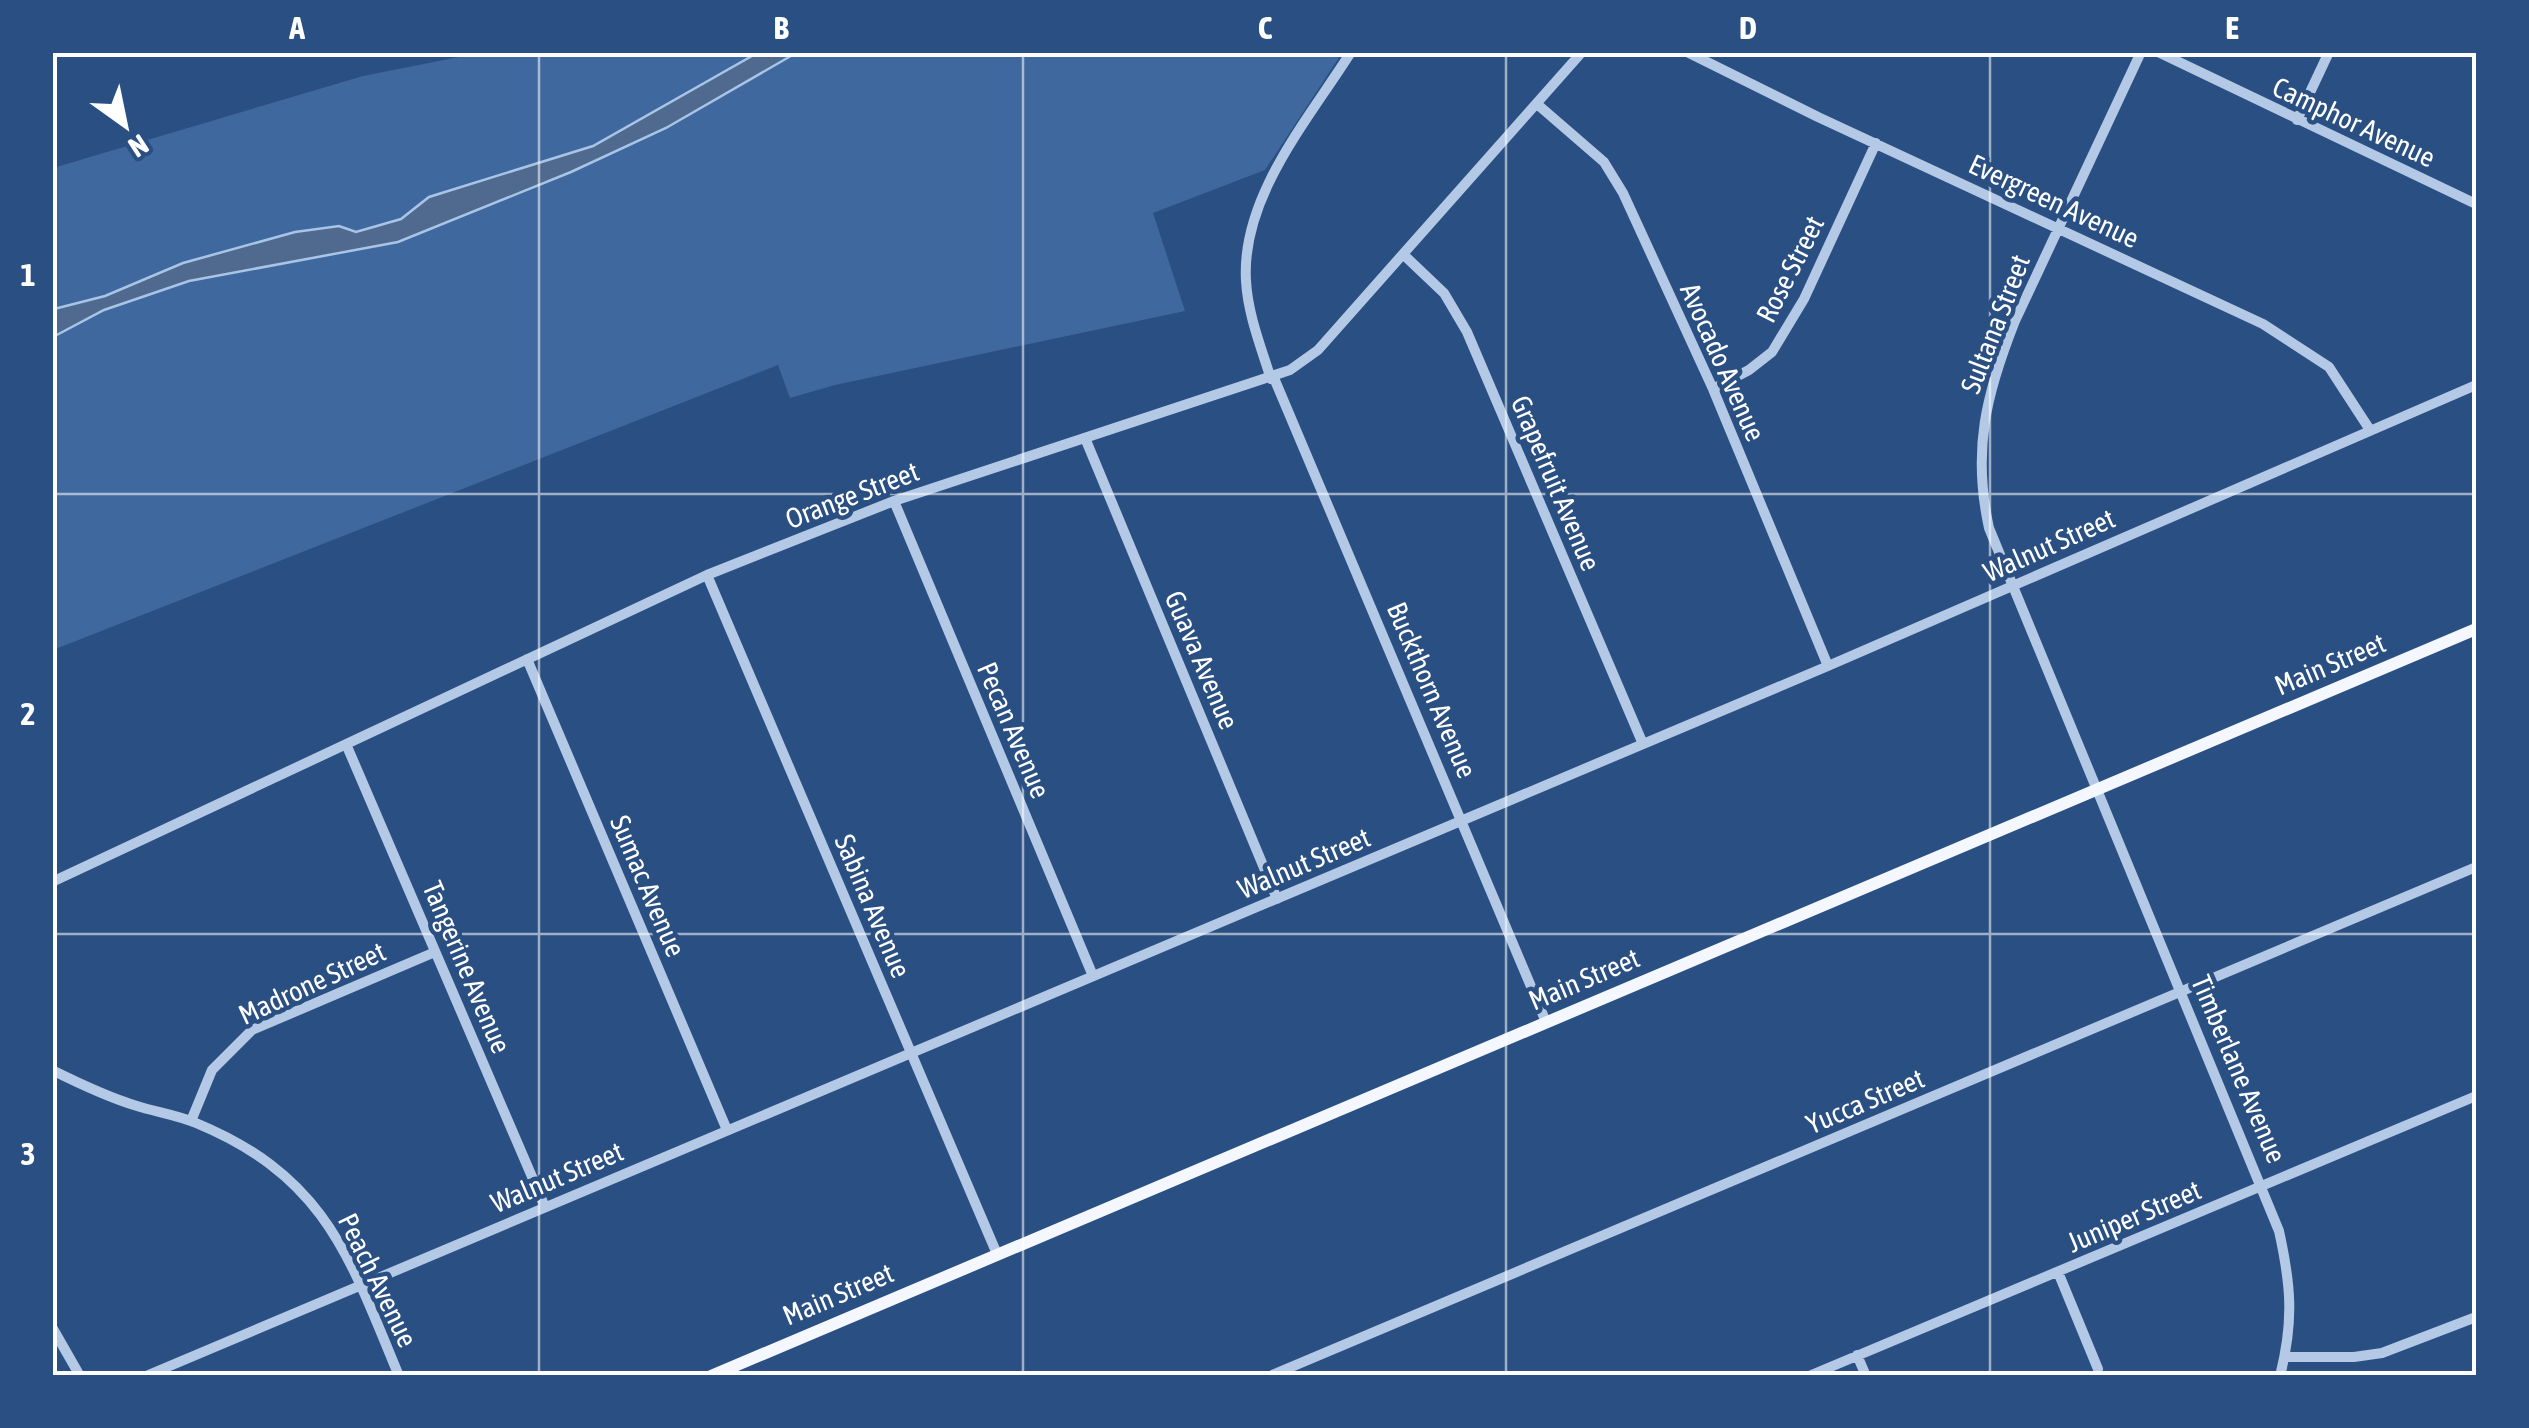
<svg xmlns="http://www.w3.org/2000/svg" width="2529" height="1428" font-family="'Asap Condensed',sans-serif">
<rect width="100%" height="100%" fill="#2a4f82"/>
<path fill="#3f689f" d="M 479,53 L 1342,53 L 1265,170 L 1153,213 L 1185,311 L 835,385 L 790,398 L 778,365 L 53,650 L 53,168 L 363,76 Z"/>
<path fill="#506a8f" stroke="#a8c4e6" stroke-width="2.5" d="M 759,52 L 796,53 L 666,128 L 571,172 L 398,242 L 189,281 L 104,310 L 53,337 L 54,309 L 105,296 L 183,263 L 295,232 L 339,226 L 356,232 L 401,219 L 429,197 L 593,146 Z"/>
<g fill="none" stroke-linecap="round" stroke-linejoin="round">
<path stroke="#b3c9e6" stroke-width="10" d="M 1687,52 L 1818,117 L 2263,324 L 2329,367 L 2370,430
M 2141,52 L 2015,321 C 1986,394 1972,450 1989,528 L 2279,1231 C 2291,1285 2294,1321 2280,1376
M 2158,52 L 2476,204
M 1537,104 L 1604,162 L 1623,193 L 1713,389 L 1828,666
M 2297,120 L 2329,52
M 1404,255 L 1444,293 L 1467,332 L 1643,744
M 1274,378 L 1546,1022
M 1271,379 C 1261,347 1248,315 1246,281 C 1241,197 1308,120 1351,52
M 1713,389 L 1749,370 L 1772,352 L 1804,299 L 1876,143
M 1085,438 L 1277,899
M 894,501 L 1093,976
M 707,575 L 997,1254
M 527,659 L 727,1130
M 346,744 L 545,1207
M 52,882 L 707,575 L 894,501 L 1290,370 L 1318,350 L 1582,52
M 52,1070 C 80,1084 107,1097 137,1106 C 156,1112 177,1115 196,1123 C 326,1177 349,1256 399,1376
M 191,1121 L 212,1070 L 252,1030 L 435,952
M 2058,1272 L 2098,1369
M 52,1327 L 80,1376
M 1857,1355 L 1866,1376
M 2285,1357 L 2354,1357 L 2382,1353 L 2476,1317
M 146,1376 L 1828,666 L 2476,385
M 1270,1376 L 2476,867
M 1809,1376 L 2476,1096"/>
<path stroke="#f4f7fd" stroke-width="12" d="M 711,1376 L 2476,629"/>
</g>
<path fill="none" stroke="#fff" stroke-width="2.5" stroke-opacity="0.55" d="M 539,52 L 539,1376M 1023,52 L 1023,1376M 1506,52 L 1506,1376M 1990,52 L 1990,1376M 52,494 L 2476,494M 52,934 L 2476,934"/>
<g text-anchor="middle" stroke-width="9" stroke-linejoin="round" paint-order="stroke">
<g font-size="28" fill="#fff" stroke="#2a4f82">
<text transform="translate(2354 122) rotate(25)" y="10">Camphor Avenue</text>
<text transform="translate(2054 201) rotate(25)" y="10">Evergreen Avenue</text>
<text transform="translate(1790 269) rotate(-63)" y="10">Rose Street</text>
<text transform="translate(1995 324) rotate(-69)" y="10">Sultana Street</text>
<text transform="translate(1723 362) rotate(66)" y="10">Avocado Avenue</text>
<text transform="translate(1556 483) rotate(67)" y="10">Grapefruit Avenue</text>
<text transform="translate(852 495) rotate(-21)" y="10">Orange Street</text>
<text transform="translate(2049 545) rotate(-24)" y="10">Walnut Street</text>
<text transform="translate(1202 660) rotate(67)" y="10">Guava Avenue</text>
<text transform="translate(2330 664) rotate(-23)" y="10">Main Street</text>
<text transform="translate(1432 690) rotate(67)" y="10">Buckthorn Avenue</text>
<text transform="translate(1014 730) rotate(67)" y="10">Pecan Avenue</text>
<text transform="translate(1304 863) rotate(-23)" y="10">Walnut Street</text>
<text transform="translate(648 886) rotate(67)" y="10">Sumac Avenue</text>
<text transform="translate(873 906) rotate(67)" y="10">Sabina Avenue</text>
<text transform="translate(467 967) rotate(67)" y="10">Tangerine Avenue</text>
<text transform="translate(1584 979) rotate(-23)" y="10">Main Street</text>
<text transform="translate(312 983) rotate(-25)" y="10">Madrone Street</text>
<text transform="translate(2239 1069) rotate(67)" y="10">Timberlane Avenue</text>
<text transform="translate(1865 1101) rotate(-23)" y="10">Yucca Street</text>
<text transform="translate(557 1177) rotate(-23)" y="10">Walnut Street</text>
<text transform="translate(2134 1216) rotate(-23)" y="10">Juniper Street</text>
<text transform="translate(378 1280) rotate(64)" y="10">Peach Avenue</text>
<text transform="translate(838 1294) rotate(-23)" y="10">Main Street</text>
</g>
</g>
<rect width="2529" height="1428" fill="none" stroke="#2a4f82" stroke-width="110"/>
<g transform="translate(125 125) rotate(147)" stroke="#2a4f82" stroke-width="8" paint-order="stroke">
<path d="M0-8L18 38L0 25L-18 38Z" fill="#ffffff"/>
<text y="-15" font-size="28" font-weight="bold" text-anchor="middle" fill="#ffffff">N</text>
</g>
<rect x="55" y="55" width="2419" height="1318" fill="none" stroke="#fff" stroke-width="4"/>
<g font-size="32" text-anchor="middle" font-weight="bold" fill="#fff">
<text x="297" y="39">A</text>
<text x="781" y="39">B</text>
<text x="1265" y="39">C</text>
<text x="1748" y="39">D</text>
<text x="2232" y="39">E</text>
<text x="28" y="286">1</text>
<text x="28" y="725">2</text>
<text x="28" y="1165">3</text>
</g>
</svg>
